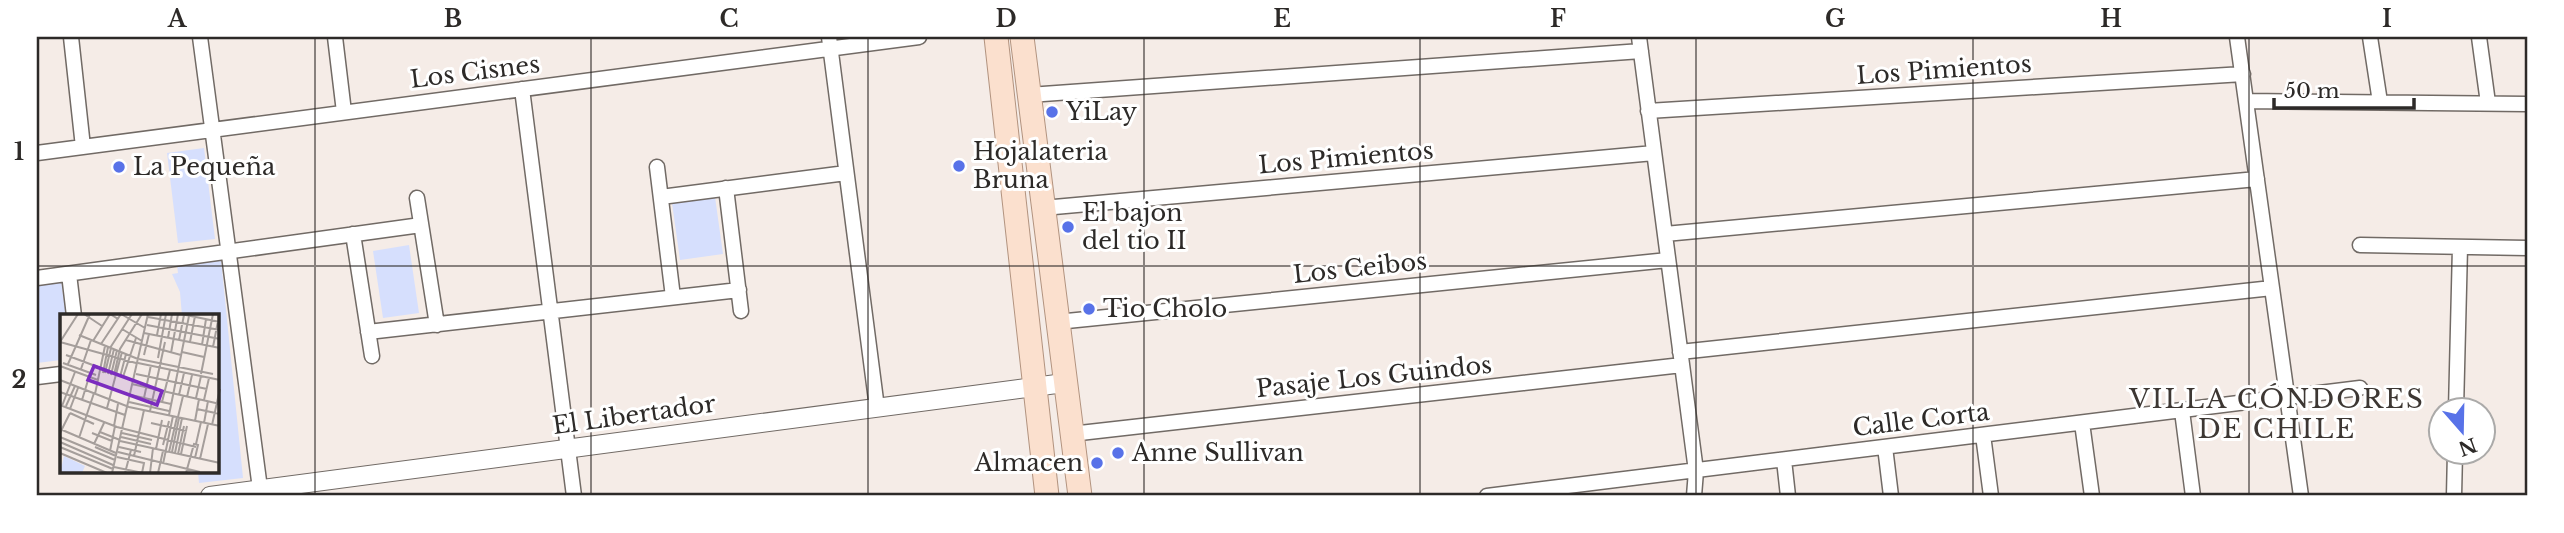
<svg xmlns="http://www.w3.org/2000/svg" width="2564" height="533" font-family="'Libre Baskerville',serif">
<rect width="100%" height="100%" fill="#f5ece7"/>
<path fill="#d6dffd" d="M 204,148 L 215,239 L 178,243 L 167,153 Z
M 715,197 L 723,254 L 680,260 L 672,203 Z
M 409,245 L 419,313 L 383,318 L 373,251 Z
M 221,260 L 243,478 L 199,483 L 198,472 L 217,472 L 217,316 L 182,316 L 180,292 L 172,274 L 178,273 L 177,265 Z
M 61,281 L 66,316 L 61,316 L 61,360 L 37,363 L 37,285 Z"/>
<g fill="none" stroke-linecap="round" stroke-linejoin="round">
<defs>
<path id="minor" d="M 71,37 L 83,147
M 200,37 L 261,496
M 335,37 L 344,112
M 829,37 L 877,408
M 1639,37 L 1696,471 L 1694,496
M 2237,37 L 2301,496
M 2370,37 L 2380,102
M 2479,37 L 2488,103
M 522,89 L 574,496
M 1029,95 L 1641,51
M 2246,101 L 2527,104
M 1648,111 L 2243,74
M 37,153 L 919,37
M 657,167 L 673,297
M 726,188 L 741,311
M 661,197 L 846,173
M 417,198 L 437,325
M 1043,208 L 1654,153
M 353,234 L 372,356
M 1665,234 L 2257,179
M 2360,245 L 2527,248
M 69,274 L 74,316
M 37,278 L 421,225
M 1057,322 L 1668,260
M 368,332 L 739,290
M 1680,352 L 2272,288
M 37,377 L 61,374
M 2456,410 L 2460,247
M 2182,411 L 2193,496
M 2082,423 L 2092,496
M 1071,434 L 1682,365
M 1983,435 L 1991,496
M 1885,447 L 1891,496
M 1784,460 L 1788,496
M 1487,496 L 2360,388
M 2454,496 L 2455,452"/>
<path id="tertiary" d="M 210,496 L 1064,383"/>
<path id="primary" d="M 996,37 L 1047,496
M 1022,37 L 1080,496"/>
</defs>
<use href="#minor" stroke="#716a65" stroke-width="17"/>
<use href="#tertiary" stroke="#716a65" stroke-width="20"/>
<use href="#primary" stroke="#b2937f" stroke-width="25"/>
<use href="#minor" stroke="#fff" stroke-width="14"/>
<use href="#tertiary" stroke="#fff" stroke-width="18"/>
<use href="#primary" stroke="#fbe0ce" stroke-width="23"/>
</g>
<path fill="none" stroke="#2d2a28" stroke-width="2" stroke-opacity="0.55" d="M 315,37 L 315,496M 591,37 L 591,496M 868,37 L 868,496M 1144,37 L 1144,496M 1420,37 L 1420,496M 1696,37 L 1696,496M 1973,37 L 1973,496M 2249,37 L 2249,496M 37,266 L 2527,266"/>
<g fill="#5872e8" stroke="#fff" stroke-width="2.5">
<circle cx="1052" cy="112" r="7"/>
<circle cx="959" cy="166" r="7"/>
<circle cx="119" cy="167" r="7"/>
<circle cx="1068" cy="227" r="7"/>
<circle cx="1089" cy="309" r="7"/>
<circle cx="1118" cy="453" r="7"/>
<circle cx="1097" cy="463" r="7"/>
</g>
<g text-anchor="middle" stroke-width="6" stroke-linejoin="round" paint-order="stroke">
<g font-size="24" fill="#2d2a28" stroke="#fff">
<text transform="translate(1944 70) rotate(-4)" y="8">Los Pimientos</text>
<text transform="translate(475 72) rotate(-7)" y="8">Los Cisnes</text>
<text transform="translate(1346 158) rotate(-5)" y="8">Los Pimientos</text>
<text transform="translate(1360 268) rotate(-6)" y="8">Los Ceibos</text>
<text transform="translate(1374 377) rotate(-6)" y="8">Pasaje Los Guindos</text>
<text transform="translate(634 415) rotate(-8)" y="8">El Libertador</text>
<text transform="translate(1921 420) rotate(-7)" y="8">Calle Corta</text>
</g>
<g font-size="24" fill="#2d2a28" stroke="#fff" text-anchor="start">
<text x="1066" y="120">YiLay</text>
<text x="973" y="160">Hojalateria<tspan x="973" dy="28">Bruna</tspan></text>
<text x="133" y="175">La Pequeña</text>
<text x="1082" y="221">El bajon<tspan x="1082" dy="28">del tio II</tspan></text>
<text x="1103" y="317">Tio Cholo</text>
<text x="1132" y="461">Anne Sullivan</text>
<text x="1083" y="471" text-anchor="end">Almacen</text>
</g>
<g font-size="26" letter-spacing="2" fill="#3d3733" stroke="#fff">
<text x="2277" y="408">VILLA CÓNDORES<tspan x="2277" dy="30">DE CHILE</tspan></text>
</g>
</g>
<g transform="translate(60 314)">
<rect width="159" height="159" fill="#f5ece7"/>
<path d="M 4,142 L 25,152 L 22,159 L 0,159 Z" fill="#d6dffd"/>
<path fill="none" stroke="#a59e9b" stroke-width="2" d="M 24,0 L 42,12M 61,0 L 85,14M 121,0 L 160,8M 88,3 L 160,16M 87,11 L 160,25M 62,15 L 82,27M 84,19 L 160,34M 19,21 L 78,45M 97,21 L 101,0M 108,24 L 112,0M 66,26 L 121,41M 119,26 L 124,1M 33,27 L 50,0 L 58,5M 0,28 L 76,49M 0,28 L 18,0M 130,28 L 135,2M 41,30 L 61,0M 142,31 L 146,5M 153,33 L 158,7M 50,34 L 72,0M 122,38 L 144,43M 111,39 L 118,0M 6,41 L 38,53M 84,41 L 89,20M 98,44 L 106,0M 79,45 L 153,60M 3,49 L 36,61M 78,49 L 160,66M 8,50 L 30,0M 0,52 L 38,66M 21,55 L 31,26M 43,59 L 48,33M 45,59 L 51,34M 48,60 L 54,35M 76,60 L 147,75M 141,60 L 153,0M 51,61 L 57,36M 54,61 L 60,35 L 82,0M 60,63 L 66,40M 63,63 L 76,24M 0,66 L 69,93 L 160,112M 72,70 L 160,90M 0,78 L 65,101M 35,80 L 45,32M 71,81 L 111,90M 119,81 L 124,59M 127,83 L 132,61M 84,84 L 91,51M 136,84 L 141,62M 22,86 L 29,63M 144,86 L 149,64M 69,88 L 109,97M 102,88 L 110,56M 0,91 L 57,113 L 136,133M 2,92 L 15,58M 6,92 L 15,72M 47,94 L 62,38M 10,95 L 18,74M 137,95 L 160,100M 90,97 L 105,28M 10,99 L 34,110M 109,101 L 129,2M 118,103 L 123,82M 135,107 L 139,85M 91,109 L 127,117M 144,109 L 148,87M 152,111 L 160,75M 54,112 L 58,90M 0,115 L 56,139M 40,118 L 60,126M 0,119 L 10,99M 32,119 L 52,127M 62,119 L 92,126M 0,123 L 55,146M 61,123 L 91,130M 19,124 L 34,79M 60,127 L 160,149M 0,128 L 53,151M 34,130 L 44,109M 136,130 L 141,108M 103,131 L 109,107M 0,133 L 53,155M 35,133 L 56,142M 59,133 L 81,138M 96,135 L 102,106M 50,137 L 55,112M 58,138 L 140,158M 109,138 L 117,103M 112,138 L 119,104M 0,139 L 47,159M 115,139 L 122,104M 118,140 L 124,112M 121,140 L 127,112M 74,142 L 84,96M 57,143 L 84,149 L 82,159M 140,145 L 148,110M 103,150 L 113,102M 54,153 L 83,159M 52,159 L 88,0M 65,159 L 71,136M 90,159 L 93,134M 98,159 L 103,137M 126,159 L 134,130 L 138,131 L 135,144"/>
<path fill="#7b2cbf" fill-opacity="0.15" stroke="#7b2cbf" stroke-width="3.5" d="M 34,52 L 102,77 L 97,91 L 28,66 Z"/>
<rect width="159" height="159" fill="none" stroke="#2d2a28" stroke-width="3.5"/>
</g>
<rect width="2564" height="533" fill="none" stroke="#ffffff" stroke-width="77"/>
<g transform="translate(2462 431) rotate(160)"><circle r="33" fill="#ffffff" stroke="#abaaa9" stroke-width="2"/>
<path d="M0-5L12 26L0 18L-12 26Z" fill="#5872e8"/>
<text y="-10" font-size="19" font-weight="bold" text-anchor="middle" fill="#2d2a28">N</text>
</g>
<path d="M2274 98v10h140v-10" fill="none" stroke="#2d2a28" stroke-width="3.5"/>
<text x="2284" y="98" font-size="21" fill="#2d2a28" stroke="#ffffff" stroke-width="5" paint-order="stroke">50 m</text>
<rect x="38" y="38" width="2488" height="456" fill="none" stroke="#2d2a28" stroke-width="2.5"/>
<g font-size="23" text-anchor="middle" font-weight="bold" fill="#2d2a28">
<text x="177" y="27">A</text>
<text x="453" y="27">B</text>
<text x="729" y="27">C</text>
<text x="1006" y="27">D</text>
<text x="1282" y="27">E</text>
<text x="1558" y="27">F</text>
<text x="1835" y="27">G</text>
<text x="2111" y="27">H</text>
<text x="2387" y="27">I</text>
<text x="19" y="160">1</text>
<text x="19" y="388">2</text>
</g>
</svg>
